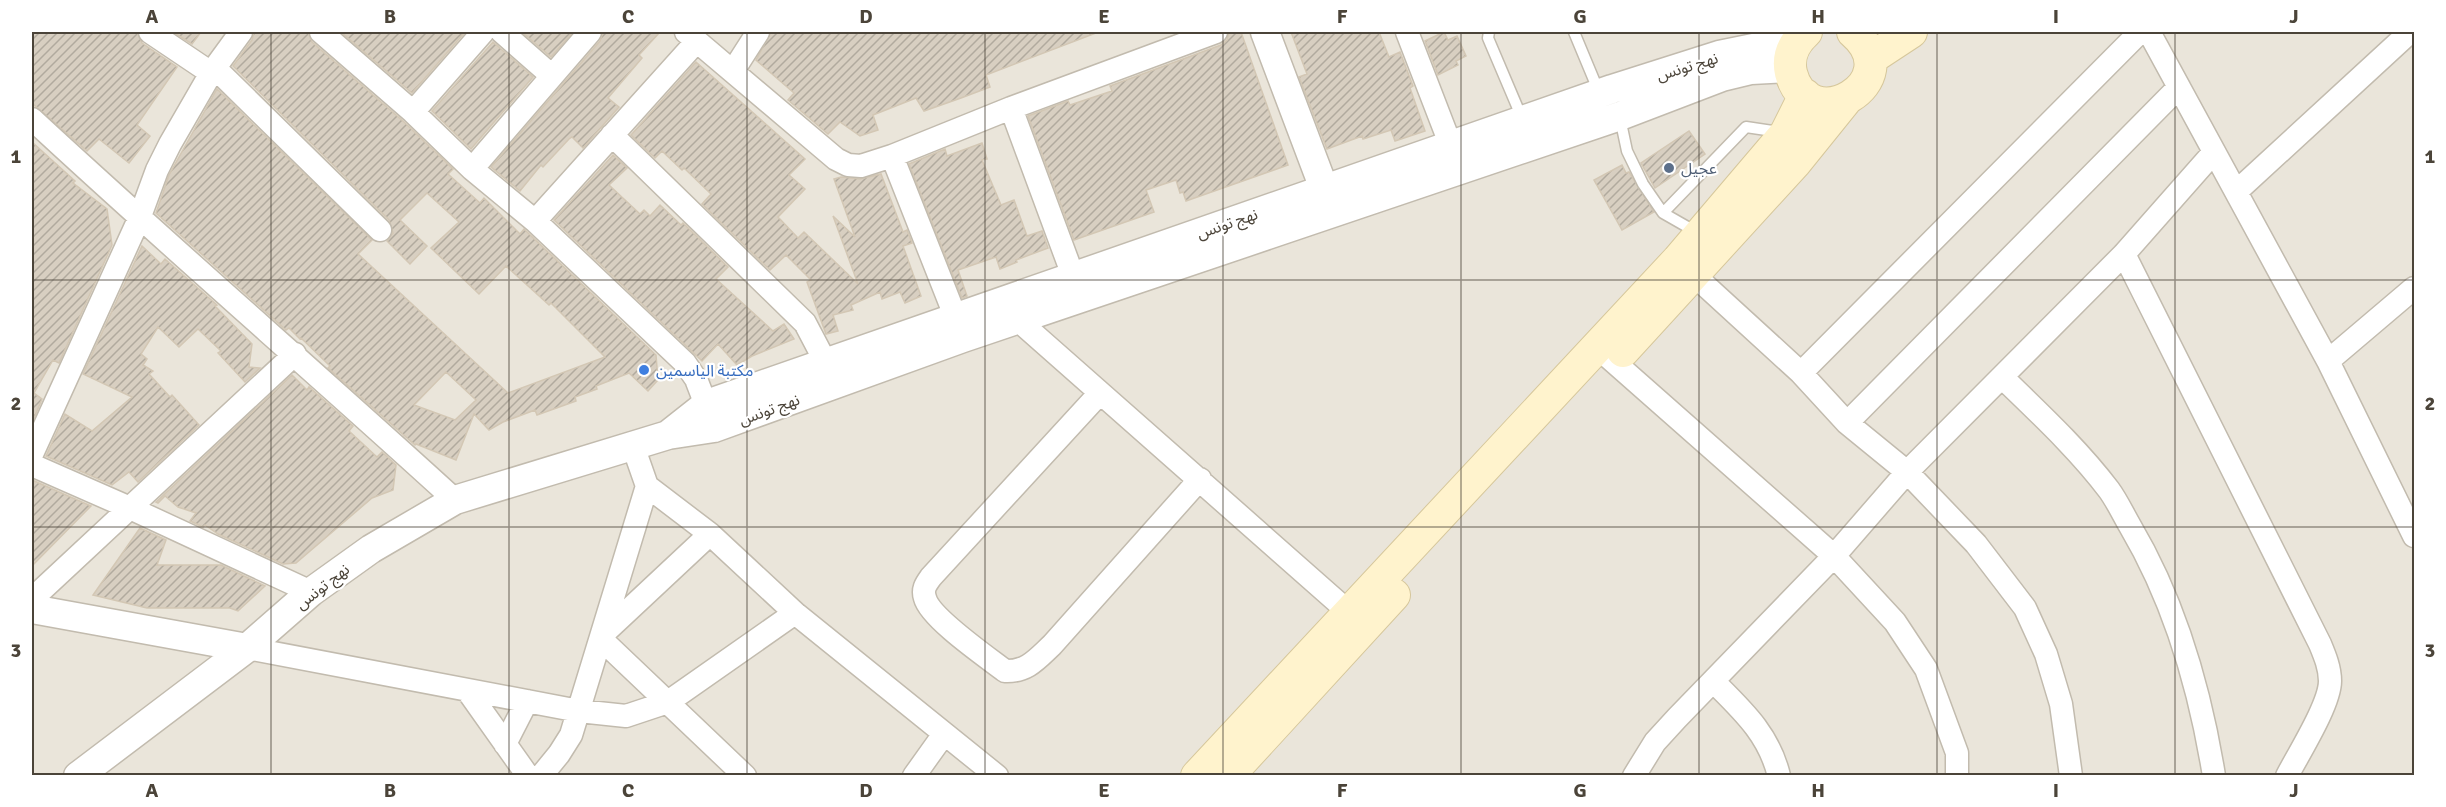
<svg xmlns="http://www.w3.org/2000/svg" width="2446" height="807" font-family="Signika,'Noto Sans Arabic',sans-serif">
<defs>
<pattern id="building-hatch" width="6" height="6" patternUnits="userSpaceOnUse" patternTransform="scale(1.5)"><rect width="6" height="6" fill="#d8cfc1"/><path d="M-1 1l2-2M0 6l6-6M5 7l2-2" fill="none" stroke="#b1aa9e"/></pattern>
</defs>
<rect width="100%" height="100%" fill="#f6f3ec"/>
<path fill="#eae5da" d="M 32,32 L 2414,32 L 2414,775 L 32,775 Z"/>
<path fill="url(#building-hatch)" stroke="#d3c7b4" stroke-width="1.5" fill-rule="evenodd" d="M 32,32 L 137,32 L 142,43 L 177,67 L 137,125 L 150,136 L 129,163 L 99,139 L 87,151 L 32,103 Z
M 173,32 L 201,32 L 192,44 Z
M 254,32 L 308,32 L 312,42 L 404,122 L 453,169 L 448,174 L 480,203 L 484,198 L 520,234 L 524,229 L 526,231 L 656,355 L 658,380 L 648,391 L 629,373 L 596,386 L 597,389 L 575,397 L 576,401 L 537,415 L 535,410 L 503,422 L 489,430 L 474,414 L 456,460 L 416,444 L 415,445 L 328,368 L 330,366 L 301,338 L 300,339 L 289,328 L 286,330 L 156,213 L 169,175 L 217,89 L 372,240 L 358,254 L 508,393 L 605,357 L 551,303 L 549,305 L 506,266 L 479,294 L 431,248 L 459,222 L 427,193 L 400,220 L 427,246 L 410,264 L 387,241 L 393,233 L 389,220 L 233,66 L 252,40 ZM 446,372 L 476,400 L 455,420 L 414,405 Z
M 341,32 L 465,32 L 412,93 Z
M 522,32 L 573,32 L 551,57 Z
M 603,32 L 660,32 L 639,55 L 642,58 L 608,98 L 619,107 L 583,148 L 572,137 L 569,139 L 543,167 L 541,165 L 520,191 L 491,167 L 600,41 Z
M 771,32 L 1096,32 L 1096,33 L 986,75 L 990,87 L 961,98 L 924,111 L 916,98 L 873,115 L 878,130 L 860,136 L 840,122 L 828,134 L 788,100 L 794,93 L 756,60 Z
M 1229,32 L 1241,32 L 1288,165 L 1186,201 L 1183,192 L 1180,193 L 1176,180 L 1146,190 L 1154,212 L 1074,240 L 1028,116 L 1068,101 L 1070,105 L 1112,91 L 1110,86 L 1221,45 L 1227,40 Z
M 1291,32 L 1379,32 L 1389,57 L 1400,52 L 1413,86 L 1410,88 L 1425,131 L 1395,141 L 1391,130 L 1363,139 L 1362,136 L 1327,149 L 1299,77 L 1307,74 Z
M 1444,32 L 1448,40 L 1457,36 L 1466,56 L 1456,61 L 1458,65 L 1438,75 L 1425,41 Z
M 493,42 L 533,77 L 471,149 L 432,111 Z
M 696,62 L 805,159 L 789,175 L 805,189 L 778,217 L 798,238 L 804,232 L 858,284 L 833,216 L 855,237 L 834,179 L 841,177 L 860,179 L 881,174 L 903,232 L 907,230 L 912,243 L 903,246 L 921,296 L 905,303 L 900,292 L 882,299 L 880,292 L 851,305 L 853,310 L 833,315 L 838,331 L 826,334 L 807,282 L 811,280 L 786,255 L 770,270 L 702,204 L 711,194 L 684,168 L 682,170 L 662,151 L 655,158 L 631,135 Z
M 1689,131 L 1705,154 L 1655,188 L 1641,163 Z
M 32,142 L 75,181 L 73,183 L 107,209 L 112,245 L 59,363 L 53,360 L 34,393 L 42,399 L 32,423 Z
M 982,143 L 987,159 L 982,160 L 1001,205 L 1014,200 L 1027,236 L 1042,231 L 1048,248 L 1016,260 L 1017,262 L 1000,269 L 996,257 L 958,270 L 967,296 L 962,298 L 909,164 L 945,149 L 947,156 Z
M 613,155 L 627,168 L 609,185 L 640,214 L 644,210 L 650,216 L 660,205 L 681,225 L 683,223 L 728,267 L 716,279 L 773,331 L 784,324 L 794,339 L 752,356 L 737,365 L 718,344 L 702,361 L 554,220 Z
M 1622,165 L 1626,173 L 1629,172 L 1654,212 L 1622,230 L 1594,180 Z
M 142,246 L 161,264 L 165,259 L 217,305 L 215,306 L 252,344 L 249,367 L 260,368 L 245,382 L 218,353 L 221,351 L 198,329 L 179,347 L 158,327 L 141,354 L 147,359 L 143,365 L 153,371 L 149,374 L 170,397 L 172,395 L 199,425 L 138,482 L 129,472 L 112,485 L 46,456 L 65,414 L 92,431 L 132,397 L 83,374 Z
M 292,375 L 307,390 L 309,387 L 353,426 L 349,431 L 377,457 L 382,452 L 396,465 L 393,490 L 372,498 L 296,563 L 283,564 L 218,534 L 205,525 L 203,527 L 190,521 L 196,513 L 178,507 L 165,496 L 158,503 L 156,502 Z
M 32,480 L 91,506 L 32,566 Z
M 140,528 L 166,540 L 157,565 L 221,565 L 265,586 L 238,611 L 230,608 L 147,608 L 93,595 Z"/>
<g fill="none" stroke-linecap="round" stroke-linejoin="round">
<defs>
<path id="service" d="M 1489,32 L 1488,38 L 1522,118
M 1574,32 L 1599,92
M 1620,118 L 1627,151 L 1643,184 L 1663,213 L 1698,233
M 1663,213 L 1746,127 L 1780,132"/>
<path id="minor" d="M 150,32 L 211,73
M 321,32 L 413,112 L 472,169 L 535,221 L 685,363 L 696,379 L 711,418
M 502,32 L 552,76
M 686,32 L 836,159 L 848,165 L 861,166 L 892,156 L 1011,108 L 1216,32
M 1407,32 L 1456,159
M 2149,32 L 2328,361 L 2414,536
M 215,68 L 380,230
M 733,71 L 758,32
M 1011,108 L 1079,292
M 413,112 L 483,32
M 32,119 C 171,248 315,372 455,500
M 612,135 L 805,323 L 826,363 L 831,376
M 892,156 L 961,331
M 472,169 L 590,32
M 2237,191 L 2410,32
M 535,221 L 697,41
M 2124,254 L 2320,644 C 2325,656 2330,668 2330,681 C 2330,704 2299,753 2287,776
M 1684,266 L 1801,373 L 1847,423 L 1907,472 L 1976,544 L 2025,608 L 2046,654 L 2061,704 L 2071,776
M 1012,306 L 1019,321 L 1360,622
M 1597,347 L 1834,556 L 1895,622 L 1926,669 L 1957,753 L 1957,776
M 2328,361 L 2414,288
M 1801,373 L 2140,32
M 2002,377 C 2039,413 2078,449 2109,490 C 2117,501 2123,514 2130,526 C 2175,602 2200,689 2214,776
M 1100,393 L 931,577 C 926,584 922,589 925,598 C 930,618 987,657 1005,671 C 1027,672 1037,659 1052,645 L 1200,479
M 1847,423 L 2179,87
M 32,454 L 139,219 L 157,170 L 170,144 L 211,73 L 241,32
M 32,465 L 130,508 L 311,592
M 647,486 L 710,534 L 795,613 L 997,776
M 32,599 L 295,354
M 603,634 L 710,534
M 601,639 L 745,776
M 247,648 L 579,711 L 626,716 L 668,702 L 795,613
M 1713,681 C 1742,710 1769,734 1779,776
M 467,690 L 528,776
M 505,744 L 527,701
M 541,776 L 559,754 L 571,735 L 647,486 L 633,446
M 914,776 L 944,734
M 1634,776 L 1655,742 L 1677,718 L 1834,556 L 1907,472 L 2124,254 L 2214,152"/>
<path id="tertiary" d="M 1265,32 L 1331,207
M 669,434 L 707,404 L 1612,89 L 1719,55 L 1798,39
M 32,609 L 247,648
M 78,776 L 247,648 L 311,592 L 371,549 L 455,500 L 668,435 L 714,428 L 963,338 L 1620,116 L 1722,77 L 1751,70 L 1790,68"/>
<path id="secondary" d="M 1806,32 C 1794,43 1787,56 1791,73 C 1808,140 1911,82 1853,32
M 1870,59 L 1911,32
M 1623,351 L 1795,163 L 1845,101
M 1197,776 L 1678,260 L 1786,133 L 1805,95
M 1228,776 L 1394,595"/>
</defs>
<use href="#service" stroke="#c2bbae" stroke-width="13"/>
<use href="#minor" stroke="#c2bbae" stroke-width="25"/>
<use href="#tertiary" stroke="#c2bbae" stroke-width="31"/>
<use href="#secondary" stroke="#d6c79b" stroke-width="34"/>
<use href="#service" stroke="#fff" stroke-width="10"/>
<use href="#minor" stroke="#fff" stroke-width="22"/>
<use href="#tertiary" stroke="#fff" stroke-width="28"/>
<use href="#secondary" stroke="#fff3cd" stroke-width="32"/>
</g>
<path fill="none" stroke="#4b4439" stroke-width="1.5" stroke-opacity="0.55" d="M 271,32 L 271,776M 509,32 L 509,776M 747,32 L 747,776M 985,32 L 985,776M 1223,32 L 1223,776M 1461,32 L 1461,776M 1699,32 L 1699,776M 1937,32 L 1937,776M 2175,32 L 2175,776M 32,280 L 2414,280M 32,527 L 2414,527"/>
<circle fill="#5c6f8a" stroke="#fff" stroke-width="2" cx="1669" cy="168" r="6"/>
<circle fill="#3f7fe0" stroke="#fff" stroke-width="2" cx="644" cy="370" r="6"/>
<g text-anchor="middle" stroke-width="4.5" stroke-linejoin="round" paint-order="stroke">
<g font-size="16" fill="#4b4439" stroke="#fff">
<text transform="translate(1687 66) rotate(-17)" y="6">نهج تونس</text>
<text transform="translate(1227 223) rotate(-19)" y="6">نهج تونس</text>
<text transform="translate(769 409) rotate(-20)" y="6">نهج تونس</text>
<text transform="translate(322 586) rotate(-38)" y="6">نهج تونس</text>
</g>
<g font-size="16" fill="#4e5e75" stroke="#fff" text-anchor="start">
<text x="1681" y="174">عجيل</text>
</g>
<g font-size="16" fill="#366cbe" stroke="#fff" text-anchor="start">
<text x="656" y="376">مكتبة الياسمين</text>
</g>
</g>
<rect width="2446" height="807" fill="none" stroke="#ffffff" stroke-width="66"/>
<rect x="33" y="33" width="2380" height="741" fill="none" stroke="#4b4439" stroke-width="2"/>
<g font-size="20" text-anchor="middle" font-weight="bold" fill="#4b4439">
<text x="152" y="23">A</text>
<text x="390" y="23">B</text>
<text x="628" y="23">C</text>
<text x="866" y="23">D</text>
<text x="1104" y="23">E</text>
<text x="1342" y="23">F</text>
<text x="1580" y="23">G</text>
<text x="1818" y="23">H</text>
<text x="2056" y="23">I</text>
<text x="2294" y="23">J</text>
<text x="16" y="163">1</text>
<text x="2430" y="163">1</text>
<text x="16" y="410">2</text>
<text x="2430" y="410">2</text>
<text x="16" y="657">3</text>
<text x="2430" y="657">3</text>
<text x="152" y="797">A</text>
<text x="390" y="797">B</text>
<text x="628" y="797">C</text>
<text x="866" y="797">D</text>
<text x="1104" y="797">E</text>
<text x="1342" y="797">F</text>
<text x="1580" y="797">G</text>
<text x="1818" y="797">H</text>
<text x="2056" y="797">I</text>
<text x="2294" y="797">J</text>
</g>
</svg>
